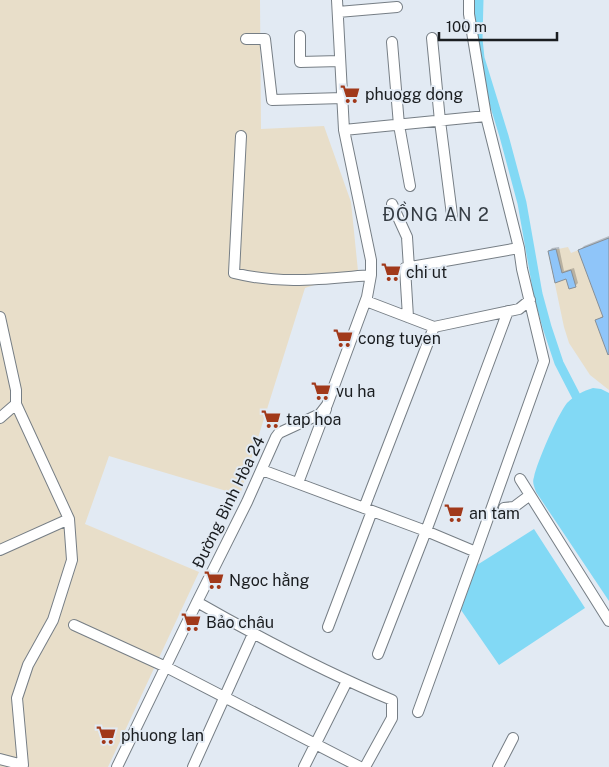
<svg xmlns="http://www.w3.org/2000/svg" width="609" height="767" font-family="'Public Sans',sans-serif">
<rect width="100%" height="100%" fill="#e2eaf3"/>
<path fill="#e8dec9" d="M 0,0 L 260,0 L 261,129 L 324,126 L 351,202 L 358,271 L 305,288 L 240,495 L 109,456 L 85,524 L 199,572 L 108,767 L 0,767 Z
M 609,238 L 609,390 L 590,375 L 569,343 L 564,327 L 548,251 L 568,247 L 571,253 Z"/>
<path fill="#82d9f5" d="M 593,388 L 601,389 L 609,393 L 609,601 L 536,492 C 534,486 532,482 534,477 C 537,462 558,414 567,403 C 575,395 583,391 593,388 Z
M 534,529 L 585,608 L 499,665 L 461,610 L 477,565 Z"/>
<path fill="#0003" d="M 609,236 L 609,353 L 597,320 L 604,315 L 579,251 L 584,246 Z
M 559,247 L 564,271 L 574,268 L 578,283 L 575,286 L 567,278 L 556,281 L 549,251 L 552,248 Z"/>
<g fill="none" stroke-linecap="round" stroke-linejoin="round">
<path stroke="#82d9f5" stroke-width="9" d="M 479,0 L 478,39 L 480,58 L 504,136 L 522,203 L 538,294 L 547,327 L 559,363 L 576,396"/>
</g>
<path fill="#8fc5f9" stroke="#878f97" d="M 609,238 L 609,354 L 608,355 L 595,320 L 603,317 L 578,250 Z
M 556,249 L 562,273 L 571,270 L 576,287 L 569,289 L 566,279 L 555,283 L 548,251 Z"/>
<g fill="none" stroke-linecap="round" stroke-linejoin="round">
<defs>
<path id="minor" d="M 338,12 L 397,7
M 300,36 L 300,62 L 340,61
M 432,38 L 440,121 L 452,215
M 246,39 L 265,39 L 272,100 L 343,98
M 392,42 L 399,125 L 410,186
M 344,130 L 486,116
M 241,136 L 234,273 C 282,285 322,279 371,275
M 392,204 L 407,237 L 409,268
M 0,317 L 16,390 L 16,404 L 0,418
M 408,317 L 405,268 L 519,248
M 434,327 L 519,309 L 530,300
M 262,470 L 426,531 L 476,552 L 544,361 L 522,269 L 519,248 L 486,116 L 469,14 L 469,0
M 520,479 L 609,621
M 298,483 L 326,409
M 364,508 L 434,327 L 366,301
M 504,508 L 514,507 L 530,495
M 0,550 L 69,519 L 16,404
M 197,602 C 260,638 325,672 392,700 L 392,718 L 365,767
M 74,625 L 166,667 L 360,767
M 328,627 L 372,511
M 378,654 L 426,531 L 508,311
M 418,712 L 476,552
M 0,759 L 23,765 L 17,698 L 28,665 L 53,620 L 72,560 L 69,519
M 117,767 L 197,602 L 247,502 L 276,437 L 279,433 L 320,414 L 327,405 L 367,297 L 371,275 L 371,260 L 344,130 L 337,0
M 193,767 L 253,634
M 304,767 L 347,681
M 498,767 L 513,738"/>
</defs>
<use href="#minor" stroke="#767e85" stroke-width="12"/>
<use href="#minor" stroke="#fff" stroke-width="10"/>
</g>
<defs>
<symbol id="supermarket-bare" viewBox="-9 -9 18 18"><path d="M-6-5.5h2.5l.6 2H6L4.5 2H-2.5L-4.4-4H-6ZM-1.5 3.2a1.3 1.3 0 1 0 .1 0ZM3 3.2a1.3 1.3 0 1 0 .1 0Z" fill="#a1391a" stroke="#e2eaf3" stroke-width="2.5" paint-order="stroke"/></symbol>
</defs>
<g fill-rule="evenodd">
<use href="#supermarket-bare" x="336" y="80" width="28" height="28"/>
<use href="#supermarket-bare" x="377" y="258" width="28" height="28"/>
<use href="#supermarket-bare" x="329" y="324" width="28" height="28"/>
<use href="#supermarket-bare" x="307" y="377" width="28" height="28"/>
<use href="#supermarket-bare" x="257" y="405" width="28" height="28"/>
<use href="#supermarket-bare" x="440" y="499" width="28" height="28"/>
<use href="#supermarket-bare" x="200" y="566" width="28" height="28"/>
<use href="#supermarket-bare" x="177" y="608" width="28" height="28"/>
<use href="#supermarket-bare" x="92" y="721" width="28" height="28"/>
</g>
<g text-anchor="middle" stroke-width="4" stroke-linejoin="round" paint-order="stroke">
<g font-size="16" fill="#1a1d20" stroke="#e2eaf3" text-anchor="start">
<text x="365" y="100">phuogg dong</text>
<text x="406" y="278">chi ut</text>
<text x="358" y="344">cong tuyen</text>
<text x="336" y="397">vu ha</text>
<text x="286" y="425">tap hoa</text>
<text x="469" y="519">an tam</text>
<text x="229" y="586">Ngoc hằng</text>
<text x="206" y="628">Bảo châu</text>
<text x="121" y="741">phuong lan</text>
</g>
<g font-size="16" fill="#1a1d20" stroke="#e2eaf3">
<text transform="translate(228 502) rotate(-64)" y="6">Đường Bình Hòa 24</text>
</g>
<g font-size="18" letter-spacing="1" fill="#353c43" stroke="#e2eaf3">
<text x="436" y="221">ĐỒNG AN 2</text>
</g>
</g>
<path d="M439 32v8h118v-8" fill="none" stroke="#1a1d20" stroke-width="2.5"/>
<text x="446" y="32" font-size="15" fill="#1a1d20" stroke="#e2eaf3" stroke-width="4" paint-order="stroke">100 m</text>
</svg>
